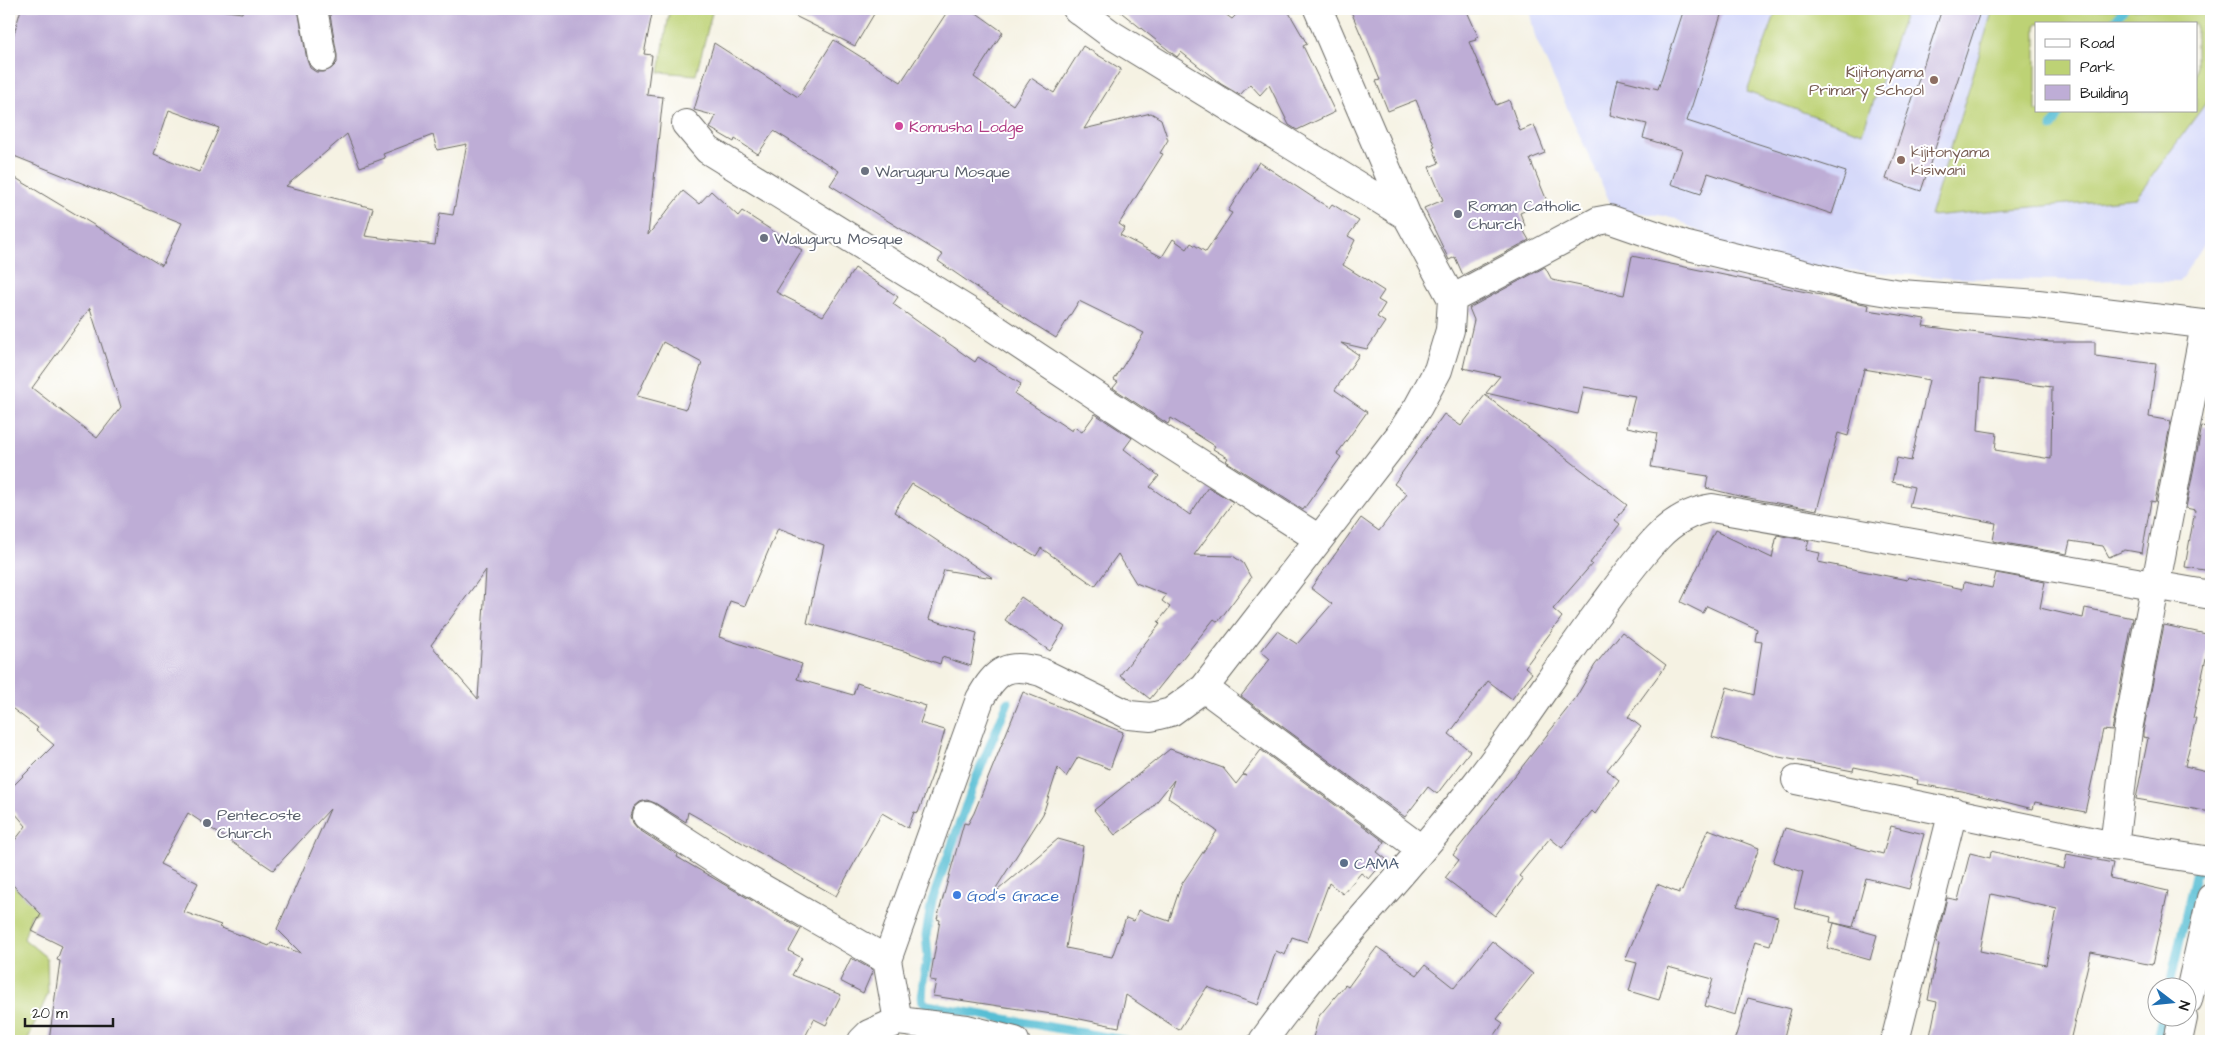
<svg xmlns="http://www.w3.org/2000/svg" width="2220" height="1050" font-family="'Architects Daughter',sans-serif">
<rect width="100%" height="100%" fill="#fff"/>
<filter id="ink" filterUnits="userSpaceOnUse"><feTurbulence type="fractalNoise" baseFrequency=".02" numOctaves="2"/><feDisplacementMap in="SourceGraphic" scale="10" xChannelSelector="R" yChannelSelector="G"/><feConvolveMatrix kernelMatrix="1 2 1 2 8 2 1 2 1" color-interpolation-filters="sRGB"/></filter>
<filter id="wash" filterUnits="userSpaceOnUse"><feTurbulence type="fractalNoise" baseFrequency=".0096" numOctaves="4" result="noise"/><feDisplacementMap in="SourceGraphic" scale="20" xChannelSelector="R" yChannelSelector="G"/><feGaussianBlur stdDeviation="1.12" result="paint"/><feColorMatrix in="noise" values="0 0 0 0 0 0 0 0 0 0 0 0 0 0 0 0 0 1.4 0 .05"/><feComposite in="paint" operator="in"/></filter>
<g filter="url(#wash)">
<rect width="100%" height="100%" fill="#f5f2e3"/>
<path fill="#d4d8f9" fill-rule="evenodd" d="M 1529,9 L 2211,9 L 2211,234 L 2179,282 L 1950,278 L 1758,263 L 1672,217 L 1613,209 L 1535,37 ZM 2036,24 L 2196,24 L 2196,111 L 2036,111 Z"/>
<path fill="#bdd275" stroke="#6c7748" fill-rule="evenodd" d="M 670,9 L 713,9 L 696,75 L 659,72 Z
M 1777,9 L 1907,9 L 1862,133 L 1747,92 Z
M 1993,9 L 2211,9 L 2211,96 L 2136,198 L 1930,216 ZM 2036,24 L 2196,24 L 2196,111 L 2036,111 Z
M 9,864 L 61,882 L 56,906 L 31,915 L 24,939 L 47,958 L 48,994 L 27,1041 L 9,1041 Z"/>
<g fill="none" stroke-linecap="round" stroke-linejoin="round">
<path stroke="#57bed4" stroke-width="9" d="M 2112,24 L 2124,9
M 2052,127 L 2061,111
M 1008,702 L 973,786 L 932,901 L 926,935 L 928,956 L 923,981 L 922,1001 L 927,1005 L 1128,1041
M 2169,988 L 2195,875 L 2206,864
M 878,1039 L 897,1041
M 2156,1041 L 2162,1018"/>
</g>
<g id="blocks">
<path fill="#beadd6" fill-rule="evenodd" d="M 21,9 L 212,9 L 242,13 L 243,9 L 298,9 L 307,60 L 310,68 L 316,72 L 324,72 L 332,68 L 337,63 L 337,55 L 329,9 L 653,9 L 644,54 L 652,55 L 647,95 L 663,97 L 648,235 L 683,191 L 699,204 L 711,191 L 738,216 L 742,211 L 802,250 L 776,292 L 823,316 L 855,268 L 898,297 L 893,304 L 975,362 L 978,357 L 1021,384 L 1015,394 L 1072,431 L 1074,427 L 1082,432 L 1095,414 L 1132,438 L 1124,449 L 1159,476 L 1150,487 L 1190,515 L 1208,487 L 1233,502 L 1194,555 L 1233,556 L 1243,563 L 1251,578 L 1218,622 L 1214,619 L 1150,699 L 1120,675 L 1160,624 L 1158,622 L 1170,607 L 1162,601 L 1166,595 L 1136,583 L 1118,554 L 1095,586 L 1041,548 L 1036,556 L 912,484 L 894,512 L 993,578 L 944,570 L 929,619 L 977,633 L 971,666 L 942,657 L 940,664 L 907,652 L 807,623 L 824,545 L 778,528 L 745,606 L 730,601 L 719,637 L 802,664 L 797,679 L 853,695 L 857,683 L 926,706 L 920,723 L 945,730 L 933,773 L 918,813 L 914,812 L 908,828 L 882,813 L 836,896 L 688,812 L 686,822 L 655,803 L 647,800 L 640,802 L 634,807 L 631,816 L 633,823 L 638,829 L 678,855 L 677,857 L 801,929 L 789,951 L 802,958 L 792,975 L 841,995 L 826,1025 L 814,1019 L 803,1041 L 49,1041 L 60,961 L 57,960 L 62,946 L 32,931 L 41,914 L 9,881 L 9,848 L 26,826 L 9,806 L 9,790 L 54,745 L 36,730 L 38,728 L 9,706 L 9,174 L 162,266 L 182,223 L 9,154 L 9,51 ZM 169,110 L 219,128 L 199,172 L 154,154 ZM 347,134 L 360,167 L 385,158 L 383,154 L 433,135 L 437,150 L 467,144 L 453,215 L 440,213 L 435,245 L 365,236 L 373,208 L 286,186 ZM 90,308 L 121,407 L 97,438 L 32,388 ZM 663,342 L 702,363 L 686,409 L 637,396 ZM 486,570 L 478,699 L 431,645 ZM 330,809 L 277,929 L 301,953 L 271,943 L 269,946 L 219,927 L 221,925 L 184,912 L 198,883 L 160,864 L 188,813 L 273,870 Z
M 781,9 L 877,9 L 855,46 Z
M 949,9 L 971,9 L 1003,32 L 974,77 L 1013,105 L 1031,78 L 1054,93 L 1083,46 L 1121,69 L 1084,129 L 1151,113 L 1161,119 L 1168,140 L 1160,153 L 1163,154 L 1119,224 L 1125,228 L 1120,235 L 1162,257 L 1173,239 L 1187,249 L 1191,243 L 1206,252 L 1232,213 L 1228,211 L 1259,162 L 1329,208 L 1332,204 L 1359,221 L 1348,236 L 1355,240 L 1343,265 L 1384,291 L 1378,300 L 1385,304 L 1377,317 L 1385,322 L 1367,349 L 1341,343 L 1359,355 L 1335,390 L 1367,412 L 1337,454 L 1341,457 L 1303,510 L 1226,461 L 1228,458 L 1213,449 L 1215,446 L 1171,418 L 1168,424 L 1113,388 L 1118,382 L 1114,380 L 1144,333 L 1079,301 L 1056,338 L 986,294 L 938,261 L 943,255 L 830,185 L 839,171 L 774,131 L 758,154 L 735,139 L 734,142 L 710,128 L 716,116 L 694,110 L 714,43 L 798,97 L 834,40 L 901,82 Z
M 1117,9 L 1218,9 L 1232,19 L 1242,9 L 1287,9 L 1307,44 L 1303,46 L 1335,112 L 1297,130 L 1289,125 L 1269,85 L 1260,95 L 1250,84 L 1240,95 L 1221,84 L 1181,52 L 1177,57 Z
M 1350,9 L 1466,9 L 1478,36 L 1475,38 L 1476,40 L 1469,42 L 1496,105 L 1509,100 L 1520,131 L 1534,125 L 1545,153 L 1530,159 L 1547,201 L 1520,213 L 1525,226 L 1522,228 L 1529,240 L 1463,275 L 1455,257 L 1449,260 L 1424,208 L 1443,200 L 1429,167 L 1439,163 L 1433,148 L 1435,147 L 1416,100 L 1388,111 L 1376,81 L 1380,80 Z
M 1684,9 L 1723,9 L 1687,121 L 1846,172 L 1832,214 L 1708,173 L 1701,194 L 1671,184 L 1682,150 L 1643,138 L 1647,124 L 1610,115 L 1618,79 L 1658,89 Z
M 1942,9 L 1981,9 L 1921,191 L 1886,179 Z
M 1632,256 L 1869,305 L 1868,310 L 1925,319 L 1923,326 L 2050,342 L 2095,342 L 2095,356 L 2156,364 L 2149,417 L 2171,421 L 2155,502 L 2151,501 L 2142,553 L 2125,550 L 2109,557 L 2103,546 L 2070,541 L 2067,554 L 1993,541 L 1996,523 L 1909,507 L 1914,487 L 1892,482 L 1897,458 L 1911,461 L 1929,380 L 1864,369 L 1848,436 L 1838,433 L 1817,510 L 1743,497 L 1706,488 L 1708,476 L 1651,467 L 1657,433 L 1627,427 L 1635,396 L 1584,387 L 1578,414 L 1486,393 L 1500,376 L 1463,368 L 1474,320 L 1469,308 L 1545,267 L 1552,280 L 1624,295 ZM 1981,378 L 2052,387 L 2051,459 L 1995,450 L 1997,433 L 1978,430 Z
M 1485,395 L 1627,505 L 1615,520 L 1620,524 L 1590,563 L 1592,564 L 1553,609 L 1562,617 L 1525,667 L 1532,673 L 1512,699 L 1488,681 L 1449,734 L 1470,751 L 1437,794 L 1428,787 L 1405,817 L 1241,696 L 1270,659 L 1261,651 L 1277,631 L 1297,644 L 1332,604 L 1311,588 L 1361,518 L 1379,531 L 1407,494 L 1394,484 L 1444,414 L 1461,426 Z
M 2202,426 L 2211,428 L 2211,571 L 2185,567 L 2195,510 L 2186,508 Z
M 1715,531 L 1772,558 L 1777,535 L 1809,541 L 1806,550 L 1820,553 L 1818,562 L 1907,580 L 1908,577 L 1963,589 L 1964,582 L 1992,588 L 1996,573 L 2045,582 L 2040,608 L 2083,618 L 2085,608 L 2133,618 L 2112,731 L 2103,730 L 2085,812 L 2035,802 L 2033,809 L 1962,791 L 1917,784 L 1918,780 L 1854,767 L 1853,771 L 1779,757 L 1712,737 L 1727,687 L 1754,695 L 1762,642 L 1755,641 L 1757,629 L 1707,606 L 1703,613 L 1681,602 Z
M 1021,597 L 1065,627 L 1050,651 L 1005,620 Z
M 2164,625 L 2211,635 L 2193,718 L 2196,718 L 2185,766 L 2211,772 L 2211,812 L 2136,799 L 2148,738 L 2143,737 L 2143,732 Z
M 1622,632 L 1666,665 L 1628,717 L 1641,727 L 1607,770 L 1619,780 L 1595,814 L 1592,811 L 1562,848 L 1550,838 L 1519,876 L 1523,879 L 1495,916 L 1445,878 L 1459,860 L 1453,855 L 1575,699 L 1595,665 Z
M 1023,692 L 1123,732 L 1110,769 L 1078,757 L 1066,777 L 1058,768 L 1043,814 L 991,896 L 1058,839 L 1083,846 L 1066,948 L 1112,957 L 1126,918 L 1134,921 L 1138,910 L 1169,921 L 1181,885 L 1217,831 L 1168,798 L 1174,780 L 1150,810 L 1115,835 L 1094,810 L 1170,749 L 1223,768 L 1236,784 L 1243,775 L 1246,776 L 1243,774 L 1261,750 L 1385,842 L 1377,852 L 1386,859 L 1369,879 L 1361,873 L 1343,894 L 1329,883 L 1307,942 L 1292,937 L 1285,955 L 1276,951 L 1258,1005 L 1207,987 L 1179,1030 L 1126,995 L 1119,1027 L 1065,1016 L 933,996 L 936,981 L 930,980 L 940,920 L 937,919 L 964,823 L 968,824 L 974,813 Z
M 1891,826 L 1924,834 L 1909,889 L 1866,878 L 1853,927 L 1830,922 L 1831,917 L 1794,908 L 1803,872 L 1773,862 L 1785,828 L 1883,854 Z
M 1708,829 L 1759,848 L 1737,906 L 1778,917 L 1770,945 L 1755,941 L 1735,1015 L 1705,1006 L 1713,979 L 1668,967 L 1659,1000 L 1629,991 L 1637,963 L 1625,960 L 1657,884 L 1679,893 L 1679,890 L 1682,891 Z
M 1991,851 L 2064,869 L 2067,854 L 2113,863 L 2110,878 L 2168,891 L 2152,965 L 2091,952 L 2070,1041 L 1929,1041 L 1937,1002 L 1928,1000 L 1939,944 L 1936,943 L 1947,898 L 1958,900 L 1970,853 L 1990,858 ZM 1991,894 L 2057,909 L 2046,965 L 1980,951 Z
M 1834,923 L 1877,935 L 1870,960 L 1827,948 Z
M 1492,941 L 1533,974 L 1497,1019 L 1503,1023 L 1491,1041 L 1312,1041 L 1319,1016 L 1345,985 L 1348,987 L 1377,947 L 1417,975 L 1425,965 L 1454,988 Z
M 851,958 L 873,970 L 863,993 L 840,981 Z
M 1748,998 L 1791,1009 L 1783,1041 L 1734,1041 Z"/>
</g>
</g>
<g filter="url(#ink)">
<use href="#blocks" fill-opacity="0" stroke="#686762" stroke-width="1"/>
<g fill="none" stroke-linecap="round" stroke-linejoin="round">
<defs>
<path id="minor" d="M 313,9 L 322,57
M 1077,9 L 1112,35 L 1407,216
M 686,124 L 708,150 L 970,312 L 1151,432 L 1319,539
M 1452,299 L 1598,221 L 1609,219 L 1684,245 L 1852,286 L 1901,294 L 2038,304 L 2211,325
M 1204,688 L 1421,849
M 1796,780 L 2114,846 L 2211,861
M 647,816 L 729,869 L 887,960
M 2114,846 L 2128,730 L 2205,325
M 2188,1000 L 2211,898
M 898,1021 L 887,960 L 980,699 C 996,670 1008,662 1041,672 L 1129,715 L 1151,717 L 1171,712 L 1204,688 L 1399,436 L 1418,407 L 1438,370 L 1450,330 L 1452,299 L 1407,216 L 1318,9
M 898,1021 L 967,1029 L 1015,1041
M 862,1041 L 869,1034 L 898,1021
M 1263,1041 C 1330,948 1412,867 1482,776 C 1524,721 1561,662 1603,606 C 1620,583 1637,559 1657,538 C 1672,522 1691,511 1712,508 L 2211,595
M 1895,1041 L 1953,811
M 2178,1041 L 2183,1018"/>
</defs>
<use href="#minor" stroke="#686762" stroke-width="30"/>
<use href="#minor" stroke="#fff" stroke-width="28"/>
</g>
</g>
<g fill="#8d6e63" stroke="#fff" stroke-width="2">
<circle cx="1934" cy="80" r="5"/>
<circle cx="1901" cy="160" r="5"/>
</g>
<circle fill="#d1479c" stroke="#fff" stroke-width="2" cx="899" cy="126" r="5"/>
<g fill="#6b7280" stroke="#fff" stroke-width="2">
<circle cx="865" cy="171" r="5"/>
<circle cx="1458" cy="214" r="5"/>
<circle cx="764" cy="238" r="5"/>
<circle cx="207" cy="823" r="5"/>
</g>
<circle fill="#5c6f8a" stroke="#fff" stroke-width="2" cx="1344" cy="863" r="5"/>
<circle fill="#3f7fe0" stroke="#fff" stroke-width="2" cx="957" cy="895" r="5"/>
<g text-anchor="middle" stroke-width="4" stroke-linejoin="round" paint-order="stroke">
<g font-size="16" fill="#785e54" stroke="#fff" text-anchor="end">
<text x="1924" y="77">Kijitonyama<tspan x="1924" dy="18">Primary School</tspan></text>
<text x="1911" y="157" text-anchor="start">kijitonyama<tspan x="1911" dy="18">kisiwani</tspan></text>
</g>
<g font-size="16" fill="#b23c85" stroke="#fff" text-anchor="start">
<text x="909" y="132">Komusha Lodge</text>
</g>
<g font-size="16" fill="#5b616d" stroke="#fff" text-anchor="start">
<text x="875" y="177">Waruguru Mosque</text>
<text x="1468" y="211">Roman Catholic<tspan x="1468" dy="18">Church</tspan></text>
<text x="774" y="244">Waluguru Mosque</text>
<text x="217" y="820">Pentecoste<tspan x="217" dy="18">Church</tspan></text>
</g>
<g font-size="16" fill="#4e5e75" stroke="#fff" text-anchor="start">
<text x="1354" y="869">CAMA</text>
</g>
<g font-size="16" fill="#366cbe" stroke="#fff" text-anchor="start">
<text x="967" y="901">God's Grace</text>
</g>
</g>
<rect width="2220" height="1050" fill="none" stroke="#fff" stroke-width="30"/>
<rect x="2035" y="22" width="162" height="90" fill="#ffffff" stroke="#a4a4a4"/>
<rect x="2045" y="39" width="25" height="8" fill="#ffffff" stroke="#a4a4a4"/>
<text x="2080" y="48" font-size="15" fill="#1c1c1c">Road</text>
<rect x="2045" y="60" width="25" height="15" fill="#bdd275" stroke="#a4a4a4"/>
<text x="2080" y="72" font-size="15" fill="#1c1c1c">Park</text>
<rect x="2045" y="85" width="25" height="15" fill="#beadd6" stroke="#a4a4a4"/>
<text x="2080" y="98" font-size="15" fill="#1c1c1c">Building</text>
<g transform="translate(2172 1002) rotate(106)"><circle r="24" fill="#ffffff" stroke="#a4a4a4"/>
<path d="M0-4L9 19L0 12L-9 19Z" fill="#1f6fb2"/>
<text y="-8" font-size="14" font-weight="bold" text-anchor="middle" fill="#1c1c1c">N</text>
</g>
<path d="M25 1018v8h88v-8" fill="none" stroke="#1c1c1c" stroke-width="2.5"/>
<text x="32" y="1018" font-size="15" fill="#1c1c1c" stroke="#ffffff" stroke-width="4" paint-order="stroke">20 m</text>
</svg>
